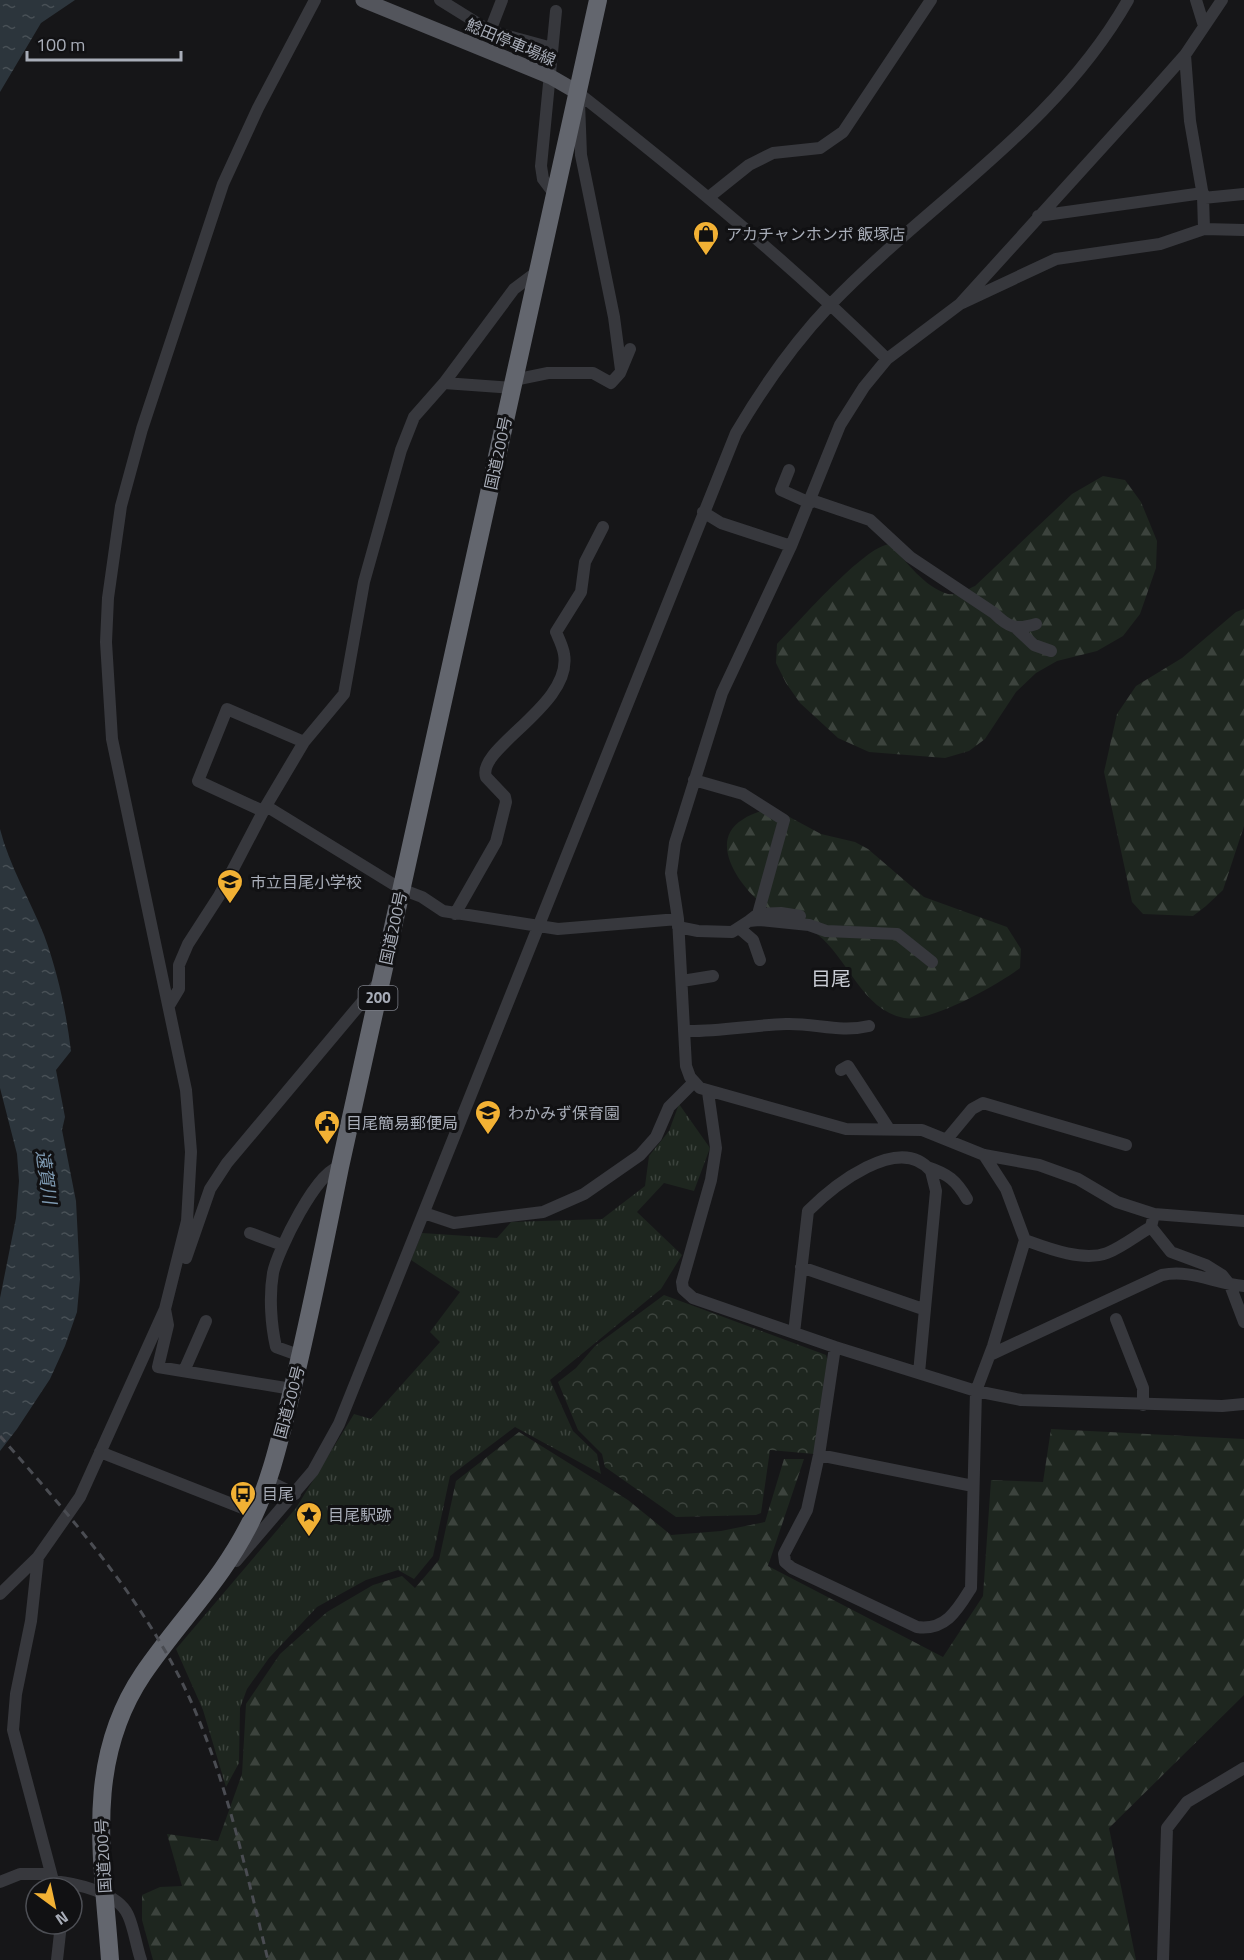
<svg xmlns="http://www.w3.org/2000/svg" width="1244" height="1960" font-family="'Titillium Web','Noto Sans JP',sans-serif">
<defs>
<pattern id="grass-tufts" width="24" height="20" patternUnits="userSpaceOnUse" patternTransform="scale(1.5)"><rect width="24" height="20" fill="#1e261f"/><path d="M3 7l-1-3M5 7V3M7 7l1-3M15 17l-1-3M17 17v-4M19 17l1-3" fill="none" stroke="#3c433d"/></pattern>
<pattern id="forest-firs" width="22" height="20" patternUnits="userSpaceOnUse" patternTransform="scale(1.5)"><rect width="22" height="20" fill="#1e261f"/><path d="M5 1l3.5 6h-7zM16 11l3.5 6h-7z" fill="#3c433d"/></pattern>
<pattern id="park-crowns" width="20" height="18" patternUnits="userSpaceOnUse" patternTransform="scale(1.5)"><rect width="20" height="18" fill="#1e261f"/><path d="M2 6a3 3 0 1 1 6 0M12 15a3 3 0 1 1 6 0" fill="none" stroke="#3c433d"/></pattern>
<pattern id="water-ripples" width="26" height="14" patternUnits="userSpaceOnUse" patternTransform="scale(1.5)"><rect width="26" height="14" fill="#2c353c"/><path d="M2 4q2-2 4 0t4 0M15 11q2-2 4 0t4 0" fill="none" stroke="#485056"/></pattern>
</defs>
<rect width="100%" height="100%" fill="#161618"/>
<path fill="url(#grass-tufts)" d="M 679,1104 L 710,1148 L 694,1191 L 664,1183 L 637,1212 L 682,1255 L 661,1289 L 550,1380 L 573,1431 L 597,1454 L 601,1474 L 515,1427 L 450,1476 L 433,1556 L 414,1579 L 398,1570 L 366,1580 L 317,1607 L 269,1658 L 247,1689 L 240,1708 L 239,1763 L 226,1787 L 203,1710 L 176,1649 L 296,1508 L 354,1414 L 371,1419 L 440,1342 L 430,1332 L 460,1292 L 411,1260 L 422,1233 L 497,1238 L 511,1222 L 602,1219 L 645,1186 L 649,1156 L 669,1131 Z"/>
<path fill="url(#forest-firs)" d="M 1103,476 L 1125,480 L 1141,502 L 1157,541 L 1156,568 L 1140,614 L 1123,636 L 1097,651 L 1057,661 L 1036,673 L 1016,692 L 985,739 L 969,751 L 945,758 L 869,752 L 838,738 L 800,703 L 786,683 L 776,663 L 777,644 C 799,622 864,546 890,544 C 907,562 924,587 948,594 C 957,596 968,589 975,586 L 1072,494 Z
M 1244,609 L 1244,826 L 1223,890 L 1206,906 L 1193,916 L 1143,914 L 1132,902 L 1104,772 L 1117,714 L 1136,686 L 1182,658 L 1236,612 Z
M 771,807 L 821,834 L 855,842 L 868,849 L 924,897 L 1007,927 L 1021,949 L 1020,968 C 999,984 931,1023 904,1018 C 862,1010 848,958 817,934 C 800,922 777,917 761,903 C 739,885 708,841 742,820 C 750,814 762,811 771,807 Z
M 1051,1429 L 1244,1439 L 1244,1695 L 1109,1828 L 1136,1960 L 153,1960 L 142,1920 L 142,1895 L 160,1887 L 182,1886 L 167,1834 L 218,1841 L 242,1774 L 246,1704 L 280,1654 L 327,1612 L 373,1585 L 402,1576 L 415,1588 L 439,1560 L 456,1481 L 519,1432 L 628,1500 L 671,1535 L 721,1531 L 765,1522 L 784,1459 L 804,1459 L 768,1566 L 943,1657 L 983,1596 L 991,1480 L 1043,1482 Z"/>
<path fill="url(#park-crowns)" d="M 664,1295 L 826,1355 L 828,1362 L 814,1454 L 770,1450 L 761,1513 L 756,1515 L 676,1517 L 605,1467 L 602,1454 L 578,1430 L 558,1382 L 576,1368 L 595,1346 Z"/>
<path fill="url(#water-ripples)" d="M 0,0 L 75,0 L 41,23 L 0,92 Z
M 0,829 C 9,865 30,900 44,935 C 58,973 66,1011 71,1051 L 56,1070 L 65,1117 L 62,1130 L 76,1201 L 80,1279 L 77,1312 L 65,1346 L 50,1379 L 17,1429 L 0,1451 L 0,1298 L 16,1218 L 19,1181 L 17,1154 L 0,1088 Z"/>
<g fill="none" stroke-linecap="round" stroke-linejoin="round">
<path stroke="#37383d" stroke-width="12" d="M 440,0 L 490,31
M 502,0 L 490,31 L 552,48
M 1196,0 L 1204,26
M 1222,0 L 1185,55 L 1146,99 L 960,304 L 887,359 L 864,387 L 840,425 L 791,546 L 722,693 L 675,843 L 671,873 L 678,919 L 686,1066 L 690,1077 L 700,1088 L 846,1129 L 922,1130 L 984,1155 L 1039,1165 L 1078,1179 L 1117,1202 L 1154,1214 L 1244,1221
M 1185,55 L 1190,121 L 1203,196 L 1204,229
M 577,92 C 685,177 790,263 887,359
M 579,102 L 581,155 L 614,317 L 621,370
M 555,195 L 543,179 L 541,166 L 556,11
M 709,197 L 749,165 L 773,153 L 820,148 L 843,132 L 931,0
M 1203,198 L 1244,194
M 1038,216 L 1203,193
M 962,303 L 1056,259 L 1160,244 L 1204,229 L 1244,230
M 514,380 L 548,373 L 593,373 L 611,383 L 620,373 L 630,349
M 444,383 L 512,388
M 789,470 L 781,490 L 810,503
M 811,500 L 870,520 L 910,557 L 994,613 C 1009,628 1016,630 1036,624
M 703,512 L 721,523 L 791,546
M 1017,629 L 1034,645 L 1051,651
M 694,780 L 743,794 L 784,820 L 758,914 L 749,921
M 266,806 L 401,889 L 422,897 L 443,911 L 558,929 L 678,919
M 263,811 L 198,781 L 227,709 L 304,742
M 455,914 L 496,842 L 506,802 L 505,797 L 486,777 C 476,748 573,705 564,654 C 563,647 559,639 556,632 L 581,592 L 585,562 L 603,527
M 759,914 L 781,913 L 800,916
M 678,927 L 698,931 L 732,932 L 749,921 L 759,920 L 809,925 L 826,931 L 897,934 L 932,962
M 739,928 L 753,940 L 760,960
M 682,981 L 713,976
M 170,1004 L 179,989 L 179,965 L 188,944 L 219,896 L 266,806 L 304,742 L 344,694 L 364,582 L 401,450 L 414,417 L 444,383 L 514,289 L 538,271
M 684,1031 C 718,1032 752,1025 786,1024 C 815,1023 840,1033 869,1026
M 841,1070 L 848,1066 L 889,1129
M 708,1092 L 716,1148 L 711,1180 L 682,1282 L 683,1289 L 693,1298 L 835,1347 L 976,1391 L 1021,1400 L 1222,1406 L 1244,1404
M 947,1139 L 972,1109 L 983,1103 L 1126,1145
M 927,1167 C 948,1174 956,1180 967,1199
M 424,1213 L 454,1223 L 543,1212 L 584,1194 L 640,1155 L 656,1137 L 669,1107 L 693,1083
M 1154,1214 L 1151,1227 L 1171,1252 L 1206,1265 L 1222,1275 L 1230,1285 L 1244,1322
M 250,1233 L 282,1245
M 1025,1240 C 1047,1248 1083,1262 1107,1253 C 1122,1247 1137,1235 1151,1227
M 186,1258 L 210,1189 L 227,1163 L 378,983
M 801,1267 L 923,1309
M 165,1309 L 168,1325 L 158,1367 L 292,1389
M 1116,1319 L 1143,1388 L 1143,1405
M 794,1333 L 808,1211 C 832,1187 899,1132 931,1171 L 936,1191 L 919,1373
M 835,1347 L 819,1455 L 807,1510 L 784,1554 L 785,1562 L 792,1568 L 917,1627 C 946,1631 958,1609 971,1588 L 976,1391 L 993,1346 L 1025,1240 L 1006,1189 L 984,1155
M 990,1355 L 1162,1275 C 1192,1269 1215,1284 1244,1286
M 301,1356 L 276,1347 C 271,1325 269,1296 273,1273 C 277,1252 318,1168 340,1167
M 184,1371 L 206,1321
M 100,1452 L 255,1513
M 819,1455 L 973,1486
M 266,1480 L 295,1494
M 38,1557 L 31,1621 L 16,1694 L 13,1730 L 55,1888
M 236,1561 L 313,1471 L 339,1424 L 736,433 C 763,387 793,344 830,305 C 929,202 1056,127 1128,0
M 0,1594 L 38,1557 L 80,1497 L 165,1309 L 187,1221 L 191,1152 L 186,1090 L 112,739 L 106,642 L 108,598 L 121,506 L 142,429 L 223,184 L 258,108 L 315,0
M 53,1881 C 74,1883 118,1892 128,1915 C 134,1928 136,1945 141,1960
M 0,1882 L 20,1874 L 51,1874
M 57,1960 L 61,1924
M 1163,1960 L 1167,1828 L 1187,1802 L 1244,1768"/>
<path stroke="#53555c" stroke-width="15" d="M 363,0 L 551,77 L 577,92"/>
<path stroke="#63666e" stroke-width="18" d="M 110,1960 C 103,1860 83,1763 143,1674 C 181,1618 224,1579 254,1515 C 270,1481 279,1442 288,1407 C 308,1327 324,1247 340,1167 L 598,0"/>
<path stroke="#4a4c52" stroke-width="3" stroke-dasharray="8 6" stroke-linecap="butt" d="M 0,1436 C 63,1508 127,1580 173,1665 C 221,1753 244,1863 268,1960"/>
</g>
<defs>
<symbol id="shop-pin" viewBox="-11 -11 22 30"><path d="M0 17L-7.5 6A9.5 9.5 0 1 1 7.5 6Z" fill="#f2b134" stroke="#111113"/><path d="M-5-2.5h2.3a2.7 3.5 0 0 1 5.4 0H5L5.5 6h-11ZM-1.5-2.5h3a1.5 2.3 0 0 0-3 0Z" fill="#111"/></symbol>
<symbol id="school-pin" viewBox="-11 -11 22 30"><path d="M0 17L-7.5 6A9.5 9.5 0 1 1 7.5 6Z" fill="#f2b134" stroke="#111113"/><path d="M0-5L7-2L0 1L-7-2ZM-4 1L0 2.5L4 1V4Q0 6-4 4Z" fill="#111"/></symbol>
<symbol id="civic-pin" viewBox="-11 -11 22 30"><path d="M0 17L-7.5 6A9.5 9.5 0 1 1 7.5 6Z" fill="#f2b134" stroke="#111113"/><path d="M-.6-6.5H3V-4.5H.6V-3L4-1V1h2V6H-6V1h2V-1L-.6-3ZM-1.2 2.5V6h2.4V2.5Z" fill="#111"/></symbol>
<symbol id="bus-pin" viewBox="-11 -11 22 30"><path d="M0 17L-7.5 6A9.5 9.5 0 1 1 7.5 6Z" fill="#f2b134" stroke="#111113"/><path d="M-5-6H5V4H4V6H2V4H-2V6H-4V4H-5ZM-3.5-4V0h7V-4ZM-3.5 1.2v1.5H-2V1.2ZM2 1.2v1.5H3.5V1.2Z" fill="#111"/></symbol>
<symbol id="sight-pin" viewBox="-11 -11 22 30"><path d="M0 17L-7.5 6A9.5 9.5 0 1 1 7.5 6Z" fill="#f2b134" stroke="#111113"/><path d="M0-6L1.8-2.2L6-1.7L2.9 1.2L3.7 5.4L0 3.3L-3.7 5.4L-2.9 1.2L-6-1.7L-1.8-2.2Z" fill="#111"/></symbol>
</defs>
<g fill-rule="evenodd">
<use href="#shop-pin" x="691" y="219" width="30" height="40"/>
<use href="#school-pin" x="215" y="867" width="30" height="40"/>
<use href="#school-pin" x="473" y="1098" width="30" height="40"/>
<use href="#civic-pin" x="312" y="1108" width="30" height="40"/>
<use href="#bus-pin" x="228" y="1479" width="30" height="40"/>
<use href="#sight-pin" x="294" y="1500" width="30" height="40"/>
</g>
<g text-anchor="middle" stroke-width="6" stroke-linejoin="round" paint-order="stroke">
<rect fill="#111113" stroke="#7b7e86" stroke-width="1.5" x="358.5" y="986" width="39" height="24" rx="4.5"/>
<g font-size="15" font-weight="bold" fill="#a8adb8">
<text x="378" y="1003">200</text>
</g>
<g font-size="16" fill="#a8adb8" stroke="#111113">
<text transform="translate(511 42) rotate(23)" y="6">鯰田停車場線</text>
<text transform="translate(498 453) rotate(-78)" y="6">国道200号</text>
<text transform="translate(393 928) rotate(-78)" y="6">国道200号</text>
<text transform="translate(289 1402) rotate(-75)" y="6">国道200号</text>
<text transform="translate(103 1856) rotate(-93)" y="6">国道200号</text>
</g>
<g font-size="16" fill="#a8adb8" stroke="#111113" text-anchor="start">
<text x="726" y="240">アカチャンホンポ 飯塚店</text>
<text x="250" y="888">市立目尾小学校</text>
<text x="508" y="1119">わかみず保育園</text>
<text x="346" y="1129">目尾簡易郵便局</text>
<text x="262" y="1500">目尾</text>
<text x="328" y="1521">目尾駅跡</text>
</g>
<g font-size="18" font-style="italic" fill="#7f9bb3" stroke="#111113">
<text transform="translate(46 1177) rotate(82)" y="6">遠賀川</text>
</g>
<g font-size="20" fill="#c9ccd4" stroke="#111113">
<text x="831" y="986">目尾</text>
</g>
</g>
<g transform="translate(54 1906) rotate(147)"><circle r="28" fill="#111113" stroke="#4d4f55" stroke-width="1.5"/>
<path d="M0-4.5L10 22L0 15L-10 22Z" fill="#f2b134"/>
<text y="-9" font-size="16" font-weight="bold" text-anchor="middle" fill="#a8adb8">N</text>
</g>
<path d="M27 51v9h154v-9" fill="none" stroke="#a8adb8" stroke-width="3"/>
<text x="36" y="51" font-size="18" fill="#a8adb8" stroke="#111113" stroke-width="4.5" paint-order="stroke">100 m</text>
</svg>
